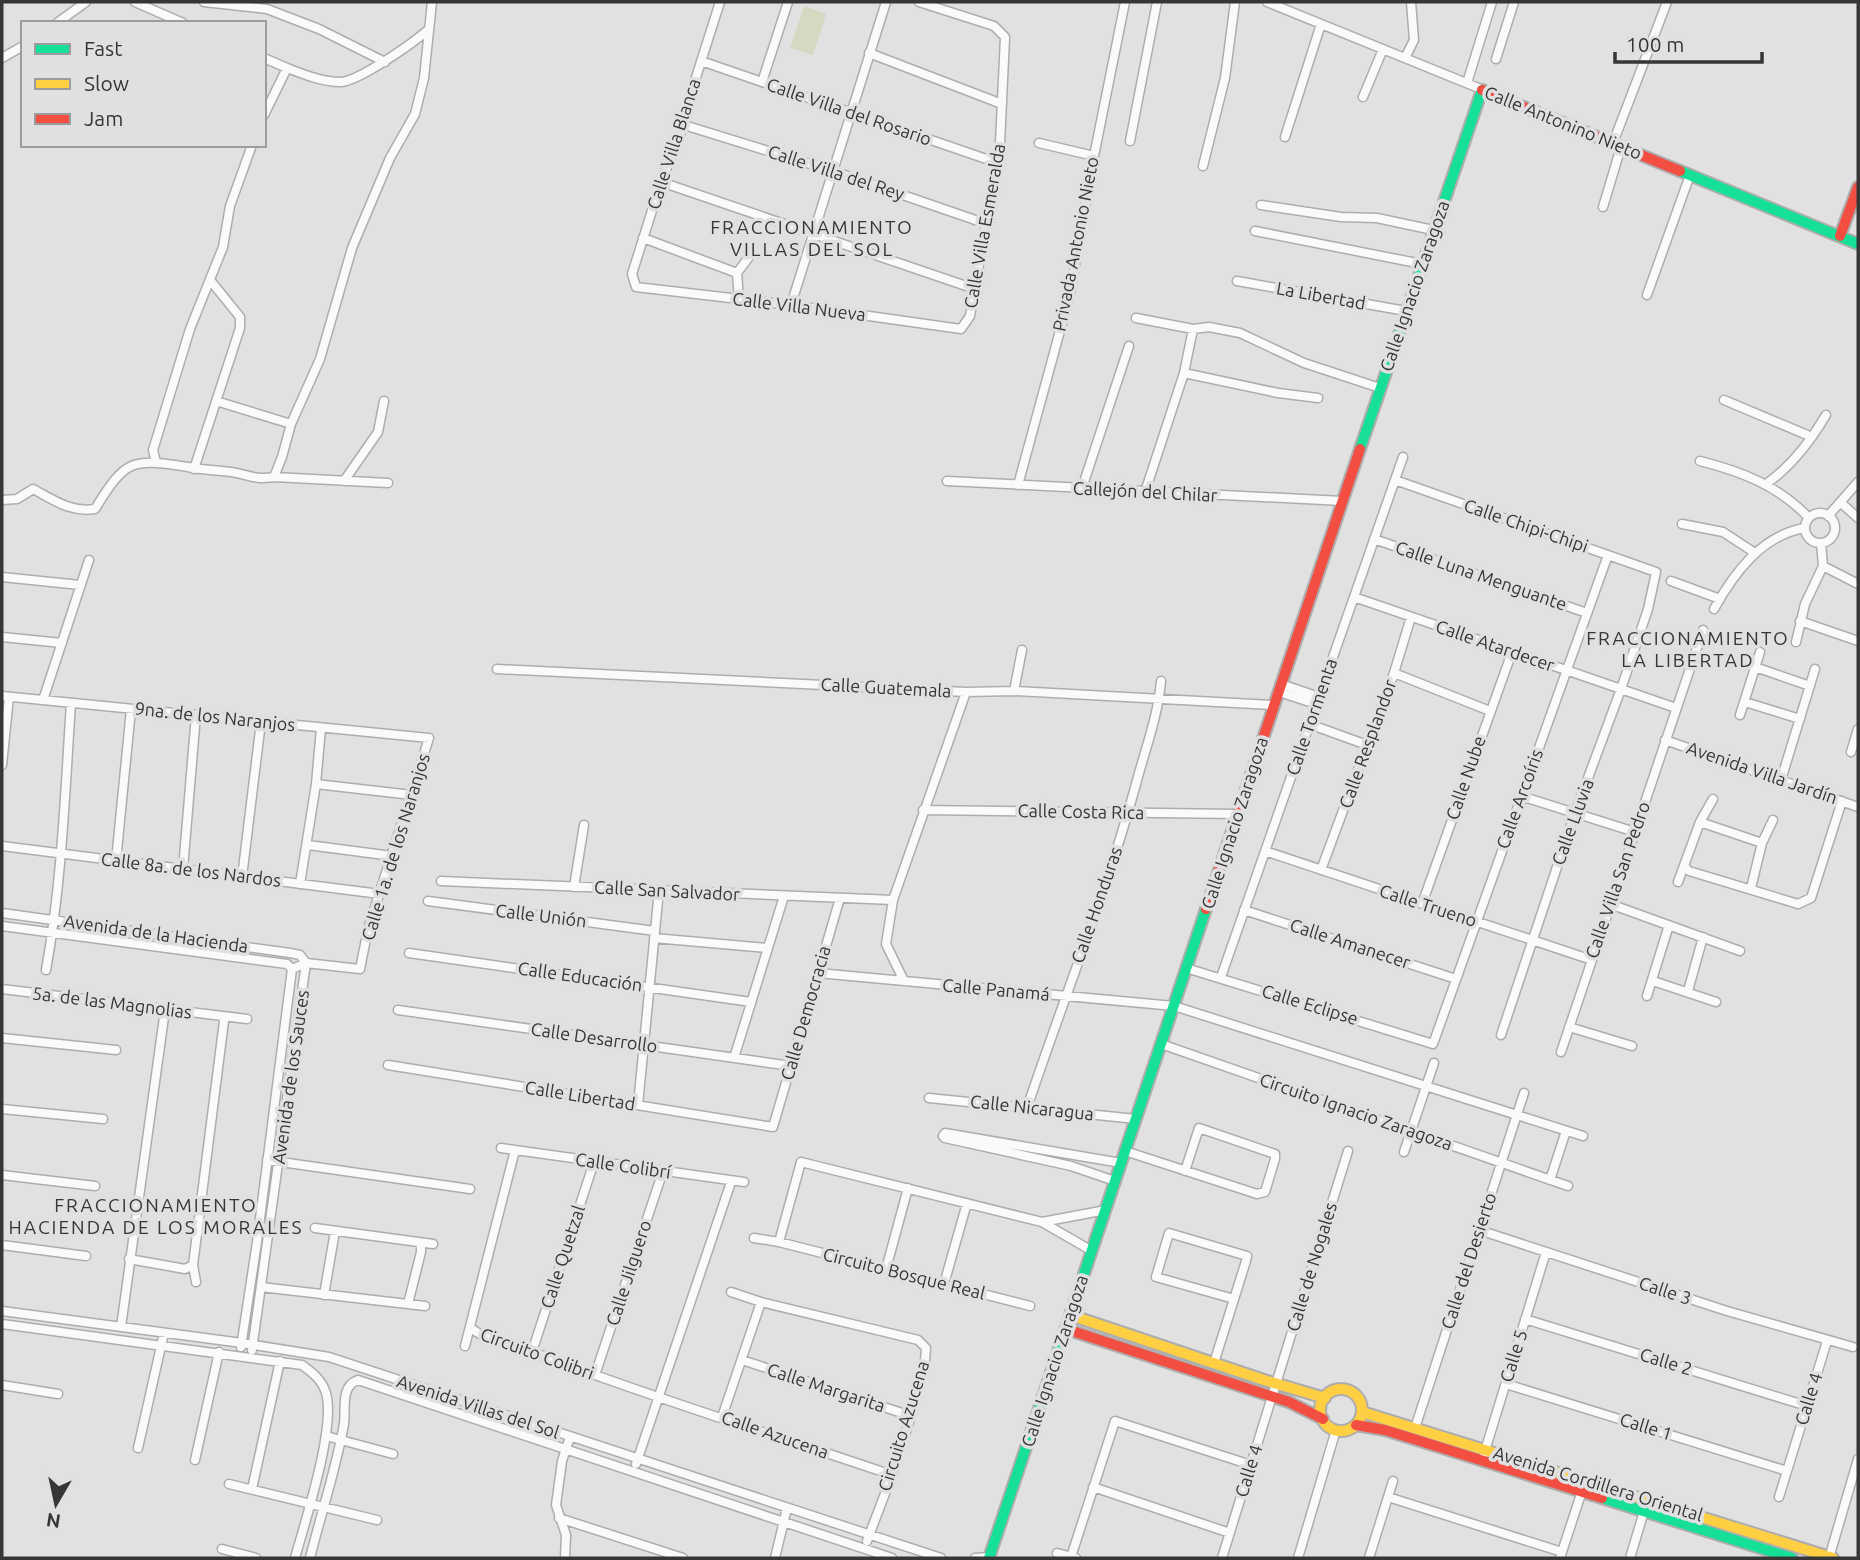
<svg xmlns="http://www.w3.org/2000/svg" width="1860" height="1560" font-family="Ubuntu,sans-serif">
<rect width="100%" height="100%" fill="#e1e1e1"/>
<path fill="#d5d9c2" d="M 804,6 L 826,14 L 813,55 L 790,48 Z"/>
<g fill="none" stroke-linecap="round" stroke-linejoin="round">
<defs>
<path id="street" d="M 135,2 L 183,23
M 204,2 L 267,9 L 319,29 L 385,62
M 720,2 L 691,93 L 684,125 L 661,182 L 632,274 L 636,287 L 791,305 L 961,329 L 970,316 L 1000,143 L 1005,37 L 994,26 L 919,2
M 1267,2 L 1481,89
M 57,23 L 86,2
M 869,53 L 1002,104
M 2,58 L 23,46
M 264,58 L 287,68
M 1405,58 L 1414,40 L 1411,2
M 1496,59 L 1514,2
M 701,61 L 998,163
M 762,82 L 788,2
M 1467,83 L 1492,2
M 1363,97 L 1383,49
M 264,115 L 287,68 C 303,74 322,82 340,82 C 358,82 413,43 428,30
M 684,125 L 833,171 L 987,224
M 1285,137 L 1321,24
M 1130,141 L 1157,2
M 1039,143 L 1094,156
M 1613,143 L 1667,2
M 1203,166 L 1225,78 L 1235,2
M 661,182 L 975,289
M 1261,205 L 1341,217 L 1377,218 L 1433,230
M 1603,207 L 1621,147
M 1255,231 L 1422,264
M 643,238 L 737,273
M 737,273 L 739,300
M 737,273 L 749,257
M 1237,281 L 1406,311
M 1647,295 L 1690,175
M 791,305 L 886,2
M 1136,318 L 1193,329 L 1209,327 L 1240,333 L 1304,363 L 1380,388
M 1184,373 L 1278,393 L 1318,398
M 1724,400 L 1812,437
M 216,401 L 291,424
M 1700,461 C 1743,472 1779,486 1809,518
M 156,462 L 153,450 L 190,329 L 223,247 L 230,206 L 252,145
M 194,469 L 240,328 L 240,317 L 210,280
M 274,477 L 388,483
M 1395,480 L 1656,572 L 1648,609 L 1621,689 L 1575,813 L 1501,1035
M 344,481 L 378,432 L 384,401
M 947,481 L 1342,501
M 1766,484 C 1792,466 1810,442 1826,415
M 1018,485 L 1070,294 L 1094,156 L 1125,2
M 1082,488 L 1129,346
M 1145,492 L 1184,373 L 1193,329
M 2,500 L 17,499 L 33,489 C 54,500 71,513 95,509 C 126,459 131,458 188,467 C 202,470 217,470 231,472 C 251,475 252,480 274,477 L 282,457 L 291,424 L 320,359 L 352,248 L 390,158 L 415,114 L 424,78 L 432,2
M 1840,502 L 1858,518
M1805 528a15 15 0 1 1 30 0a15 15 0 1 1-30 0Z
M 1828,516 L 1858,482
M 1682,524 L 1723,532 L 1755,553
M 1374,539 L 1587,613
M 1823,566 L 1858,584
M 2,577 L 80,585
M 1671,581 L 1720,599
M 1354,597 L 1676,708
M 1714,609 C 1734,573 1762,535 1805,528
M 1800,621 L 1858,641
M 2,637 L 62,643
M 1796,642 L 1805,604 L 1823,566 L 1821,543
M 1755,667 L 1810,686
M 497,669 L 966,692 L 1014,691 L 1274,705
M 1394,673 L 1490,711
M 1281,684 L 1319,697
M 1014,691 L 1022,650
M 1279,692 L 1316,704
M 2,696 L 429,738 L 368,929 L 360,969 L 306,963 L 292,969
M 43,700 L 89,560
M 1745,702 L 1800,719
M 1740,715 L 1760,652
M 1309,724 L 1367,745
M 1665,740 L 1858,807
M 1851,752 L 1858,729
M 2,765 L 9,697
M 1781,780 L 1815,669
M 316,784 L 412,795
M 1521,796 L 1635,832
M 923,810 L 1238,814
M 1700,822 L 1762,843
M 308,845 L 392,856
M 2,846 L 380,894
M 1265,851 L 1592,960
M 116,861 L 131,709
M 1685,867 L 1689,871 L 1798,904 L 1811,898 L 1842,801
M 183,869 L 196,715
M 1321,870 L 1394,673 L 1411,617
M 242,877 L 261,722
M 441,881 L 893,900
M 1678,882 L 1700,822 L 1713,799
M 300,884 L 316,784 L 321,728
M 574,887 L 584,825
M 1751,888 L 1762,843 L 1773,820
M 428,901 L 655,931
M 1422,904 L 1512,652
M 1610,904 L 1740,951
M 1244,910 L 1456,979
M 2,913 L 290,953 L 300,955 L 306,963
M 2,926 L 287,964 L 292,969
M 654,938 L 767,948
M 409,953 L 751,1002
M 1186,968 L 1433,1044 L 1608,555
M 46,970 C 62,882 65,792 71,703
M 818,973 L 1174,1006 L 1583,1136
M 1221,977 L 1403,457
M 904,981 L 886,944 L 893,900 L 966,692
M 1653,981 L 1716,1002
M 2,989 L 247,1019
M 1688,991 L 1703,937
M 1647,996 L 1669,925
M 398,1010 L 791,1066
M 1569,1027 L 1632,1046
M 2,1038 L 116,1050
M 1161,1044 L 1568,1186
M 1561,1052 L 1703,630
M 734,1058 L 784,896
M 388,1065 L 773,1127 L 840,898
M 929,1098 L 1136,1119
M 638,1105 L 659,890
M 1027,1108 C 1063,1000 1106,894 1136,784 C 1145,750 1158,716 1161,681
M 2,1109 L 103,1119
M 945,1138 L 943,1136 L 945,1133 L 1121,1163
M 945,1138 L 1071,1166 L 1115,1181
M 501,1148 L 744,1182
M 1125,1151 L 1257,1194 L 1265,1192 L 1275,1159 L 1275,1154 L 1199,1128 L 1185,1171
M 1404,1152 L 1434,1063
M 267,1160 L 470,1189
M 2,1175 L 95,1186
M 1550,1180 L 1566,1131
M 1042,1222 L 1106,1210
M 315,1228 L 433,1244
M 1479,1230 L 1727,1311 L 1853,1347
M 754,1238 L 779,1242 L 1030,1306
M 779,1242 L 801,1162 L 1042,1222 L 1092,1251
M 2,1245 L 86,1256
M 129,1259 L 185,1269 L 193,1265
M 886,1269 L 908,1188
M 196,1282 L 193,1265 L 224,1021 L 222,1017
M 944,1284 L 967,1203
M 261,1287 L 425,1306
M 731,1292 L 761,1302 L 918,1340 L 926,1348 L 925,1361 L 911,1416 L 892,1475 L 867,1541
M 324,1295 L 335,1231
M 408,1304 L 421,1252 L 421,1243
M 2,1311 L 242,1343 L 329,1357 L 941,1558
M 1525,1319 L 1807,1406
M 2,1324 L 302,1365 C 313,1373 322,1380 326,1393 C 336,1427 305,1522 295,1558
M 121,1327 L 165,1010
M 471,1328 C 492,1345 524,1348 549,1358 C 662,1401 778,1436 892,1475
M 465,1346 L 515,1150
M 241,1347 L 257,1242 L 292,969
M 252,1350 L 306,963
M 532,1352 L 594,1162
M 742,1360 L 911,1416
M 1214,1363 L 1246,1261 L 1247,1256 L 1169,1233 L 1156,1277 L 1234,1299
M 595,1375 L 663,1171
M 358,1380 L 892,1558
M 1506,1384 L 1787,1471
M 2,1385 L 58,1394
M 722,1417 L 761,1302
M 1415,1428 L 1524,1093
M 326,1436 L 393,1454
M 138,1448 L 164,1333
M 1484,1454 L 1546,1252
M 195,1460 L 219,1352
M 636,1464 L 731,1182
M 229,1484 L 377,1520
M 1093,1487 L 1230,1533
M 252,1489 L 280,1361
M 1388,1497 L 1562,1552
M 1779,1497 L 1827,1341
M 559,1518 L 683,1558
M 222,1549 L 256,1558
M 1057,1553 L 1076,1558
M 1071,1557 L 1115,1421 L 1251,1465
M 310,1558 C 321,1514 336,1469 344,1424 C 346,1409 340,1386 358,1380
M 565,1558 L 566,1535 L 556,1505 L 562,1461 L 570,1437
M 775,1558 L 787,1508
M 975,1558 L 989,1557
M 1222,1558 L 1348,1151
M 1298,1558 L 1336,1430
M 1369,1558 L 1393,1481
M 1560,1558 L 1583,1488
M 1630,1558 L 1645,1508
M 1829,1558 L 1858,1459"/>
<path id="fast" d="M 1680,171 L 1858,244
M 1360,449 L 1482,90
M 1602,1498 L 1792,1558
M 989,1558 L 1206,909"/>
<path id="slow" d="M 1070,1315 L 1264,1380 L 1325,1398
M1320 1410a21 21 0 1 1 42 0a21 21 0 1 1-42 0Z
M 1362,1412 L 1833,1558"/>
<path id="jam" d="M 1482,90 L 1680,171
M 1840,236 L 1858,187
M 1206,909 L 1360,449
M 1066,1329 L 1289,1402 L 1323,1419
M 1356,1425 L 1385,1430 L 1602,1498"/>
</defs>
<use href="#street" stroke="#adadad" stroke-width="11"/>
<use href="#fast" stroke="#adadad" stroke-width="14"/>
<use href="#slow" stroke="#adadad" stroke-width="14"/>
<use href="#jam" stroke="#adadad" stroke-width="14"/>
<use href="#street" stroke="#fafafa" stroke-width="8"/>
<use href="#fast" stroke="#16e098" stroke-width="10"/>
<use href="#slow" stroke="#ffcf43" stroke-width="10"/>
<use href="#jam" stroke="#f24e42" stroke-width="10"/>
</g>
<g text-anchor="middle" stroke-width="7" stroke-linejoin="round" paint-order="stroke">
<g font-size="18" fill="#363637" stroke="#e0e0e2">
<text transform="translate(849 112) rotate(19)" y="6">Calle Villa del Rosario</text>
<text transform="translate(1563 123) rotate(22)" y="6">Calle Antonino Nieto</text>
<text transform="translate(674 144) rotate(-72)" y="6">Calle Villa Blanca</text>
<text transform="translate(836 173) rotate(18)" y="6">Calle Villa del Rey</text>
<text transform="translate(985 226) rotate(-80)" y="6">Calle Villa Esmeralda</text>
<text transform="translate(1076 244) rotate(-79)" y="6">Privada Antonio Nieto</text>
<text transform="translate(1415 286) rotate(-71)" y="6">Calle Ignacio Zaragoza</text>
<text transform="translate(1321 296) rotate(10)" y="6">La Libertad</text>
<text transform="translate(799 307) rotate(7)" y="6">Calle Villa Nueva</text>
<text transform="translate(1145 492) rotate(3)" y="6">Callejón del Chilar</text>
<text transform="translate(1526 526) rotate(19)" y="6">Calle Chipi-Chipi</text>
<text transform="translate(1481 576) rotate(19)" y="6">Calle Luna Menguante</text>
<text transform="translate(1495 646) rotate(19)" y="6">Calle Atardecer</text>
<text transform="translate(886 688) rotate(3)" y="6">Calle Guatemala</text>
<text transform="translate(215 717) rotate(6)" y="6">9na. de los Naranjos</text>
<text transform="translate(1312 717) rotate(-71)" y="6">Calle Tormenta</text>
<text transform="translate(1368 744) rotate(-70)" y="6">Calle Resplandor</text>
<text transform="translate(1762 773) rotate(19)" y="6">Avenida Villa Jardín</text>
<text transform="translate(1466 778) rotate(-71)" y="6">Calle Nube</text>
<text transform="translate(1520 799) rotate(-70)" y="6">Calle Arcoíris</text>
<text transform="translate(1081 812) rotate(1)" y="6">Calle Costa Rica</text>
<text transform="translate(1573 822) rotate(-70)" y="6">Calle Lluvia</text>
<text transform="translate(1235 823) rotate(-72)" y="6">Calle Ignacio Zaragoza</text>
<text transform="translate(396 847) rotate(-73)" y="6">Calle 1a. de los Naranjos</text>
<text transform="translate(191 870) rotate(7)" y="6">Calle 8a. de los Nardos</text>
<text transform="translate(1618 880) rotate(-71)" y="6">Calle Villa San Pedro</text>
<text transform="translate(667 891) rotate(3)" y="6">Calle San Salvador</text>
<text transform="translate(1097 905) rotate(-71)" y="6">Calle Honduras</text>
<text transform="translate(1428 906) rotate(18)" y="6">Calle Trueno</text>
<text transform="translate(541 916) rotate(7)" y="6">Calle Unión</text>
<text transform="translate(156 934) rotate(8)" y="6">Avenida de la Hacienda</text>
<text transform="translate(1350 944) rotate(18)" y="6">Calle Amanecer</text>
<text transform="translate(580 977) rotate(8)" y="6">Calle Educación</text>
<text transform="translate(996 990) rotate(5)" y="6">Calle Panamá</text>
<text transform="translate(112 1003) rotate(7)" y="6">5a. de las Magnolias</text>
<text transform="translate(1310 1005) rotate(17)" y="6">Calle Eclipse</text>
<text transform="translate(806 1013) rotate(-74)" y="6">Calle Democracia</text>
<text transform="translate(594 1038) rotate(8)" y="6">Calle Desarrollo</text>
<text transform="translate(291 1077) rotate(-82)" y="6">Avenida de los Sauces</text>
<text transform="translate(580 1096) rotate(9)" y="6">Calle Libertad</text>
<text transform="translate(1032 1108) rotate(6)" y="6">Calle Nicaragua</text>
<text transform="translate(1356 1112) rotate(19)" y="6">Circuito Ignacio Zaragoza</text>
<text transform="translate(623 1166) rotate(8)" y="6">Calle Colibrí</text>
<text transform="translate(563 1257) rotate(-72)" y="6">Calle Quetzal</text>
<text transform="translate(1469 1261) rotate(-72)" y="6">Calle del Desierto</text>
<text transform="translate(1312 1267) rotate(-73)" y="6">Calle de Nogales</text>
<text transform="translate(629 1273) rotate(-72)" y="6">Calle Jilguero</text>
<text transform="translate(904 1274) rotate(14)" y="6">Circuito Bosque Real</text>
<text transform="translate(1665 1291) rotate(18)" y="6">Calle 3</text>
<text transform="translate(537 1354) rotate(20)" y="6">Circuito Colibri</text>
<text transform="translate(1514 1356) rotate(-73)" y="6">Calle 5</text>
<text transform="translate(1055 1361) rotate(-72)" y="6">Calle Ignacio Zaragoza</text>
<text transform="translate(1666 1362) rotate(17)" y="6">Calle 2</text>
<text transform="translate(826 1388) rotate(18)" y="6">Calle Margarita</text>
<text transform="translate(1809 1399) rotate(-73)" y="6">Calle 4</text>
<text transform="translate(478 1407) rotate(18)" y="6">Avenida Villas del Sol</text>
<text transform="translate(904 1426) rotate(-73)" y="6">Circuito Azucena</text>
<text transform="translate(1646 1427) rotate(17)" y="6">Calle 1</text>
<text transform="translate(775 1435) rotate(19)" y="6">Calle Azucena</text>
<text transform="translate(1249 1471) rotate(-73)" y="6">Calle 4</text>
<text transform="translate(1598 1484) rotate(17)" y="6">Avenida Cordillera Oriental</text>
</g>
<g font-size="19" letter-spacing="2" fill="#363637" stroke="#e0e0e2">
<text x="812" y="234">FRACCIONAMIENTO<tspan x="812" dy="22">VILLAS DEL SOL</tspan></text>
<text x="1688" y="645">FRACCIONAMIENTO<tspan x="1688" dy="22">LA LIBERTAD</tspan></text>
<text x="156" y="1212">FRACCIONAMIENTO<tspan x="156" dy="22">HACIENDA DE LOS MORALES</tspan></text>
</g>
</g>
<rect width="1860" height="1560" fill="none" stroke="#363637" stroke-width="7"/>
<rect x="21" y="21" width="245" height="126" fill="#e0e0e2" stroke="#9c9c9e" stroke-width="2"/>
<rect x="35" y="44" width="35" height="10" fill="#16e098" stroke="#9c9c9e" stroke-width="2"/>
<text x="84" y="56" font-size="21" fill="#363637">Fast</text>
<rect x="35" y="79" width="35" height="10" fill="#ffcf43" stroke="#9c9c9e" stroke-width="2"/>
<text x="84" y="91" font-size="21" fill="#363637">Slow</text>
<rect x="35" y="114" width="35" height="10" fill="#f24e42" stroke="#9c9c9e" stroke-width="2"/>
<text x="84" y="126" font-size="21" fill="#363637">Jam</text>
<g transform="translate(56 1504) rotate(189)" stroke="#e0e0e2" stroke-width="5" paint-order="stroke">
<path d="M0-5L12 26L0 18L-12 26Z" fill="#363637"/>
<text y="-10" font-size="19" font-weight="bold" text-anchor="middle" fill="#363637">N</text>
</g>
<path d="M1615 52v10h147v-10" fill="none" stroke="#363637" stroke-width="3.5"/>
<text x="1626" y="52" font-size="21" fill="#363637" stroke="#e0e0e2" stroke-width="5" paint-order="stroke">100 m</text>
</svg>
